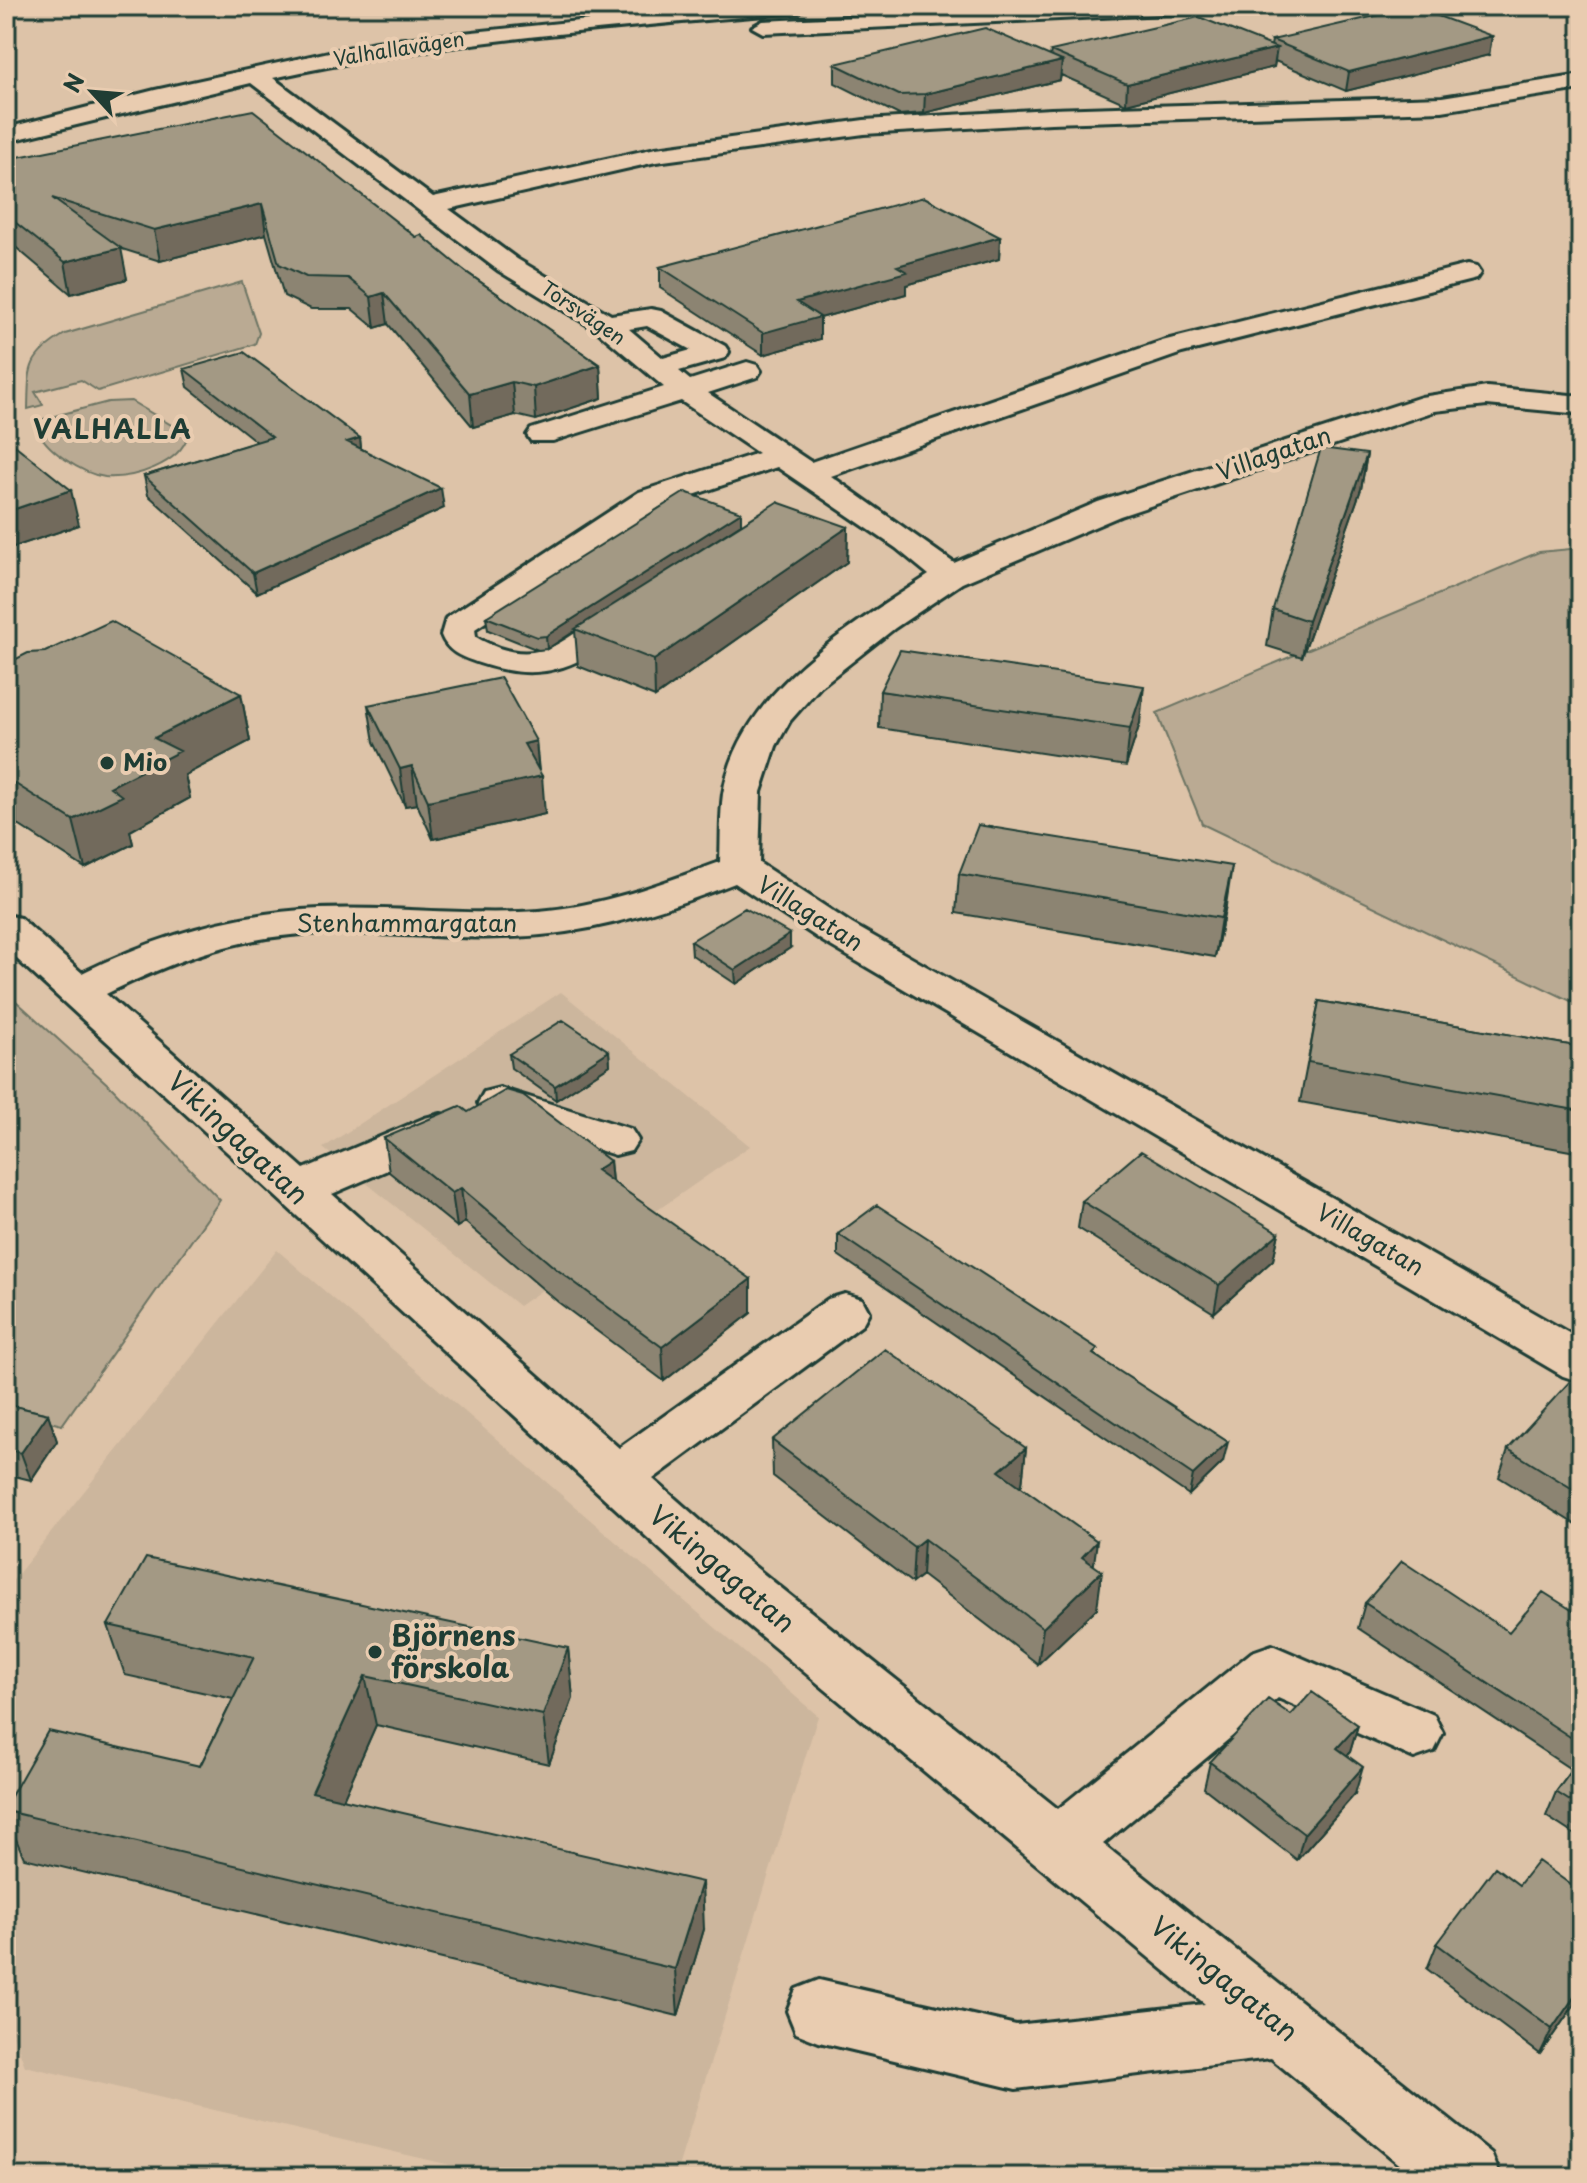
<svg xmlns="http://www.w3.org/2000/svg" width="1587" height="2183" font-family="'Playpen Sans',sans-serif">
<rect width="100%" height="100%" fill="#ddc3a8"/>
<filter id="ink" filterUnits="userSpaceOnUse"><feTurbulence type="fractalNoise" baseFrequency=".0125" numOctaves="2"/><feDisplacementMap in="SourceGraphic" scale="16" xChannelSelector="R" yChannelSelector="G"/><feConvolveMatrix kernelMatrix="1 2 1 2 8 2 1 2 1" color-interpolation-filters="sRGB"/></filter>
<g filter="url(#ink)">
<path fill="#ccb69d" d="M 561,992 L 750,1146 L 519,1306 L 323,1148 Z
M 277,1250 L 818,1716 L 675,2177 L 502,2177 L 25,2066 L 6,2015 L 6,1589 Z"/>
<path fill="#baaa93" stroke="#6c7464" stroke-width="2" d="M 242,282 L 259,333 L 255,344 L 98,391 L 81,380 L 35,392 L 43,405 L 28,409 C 29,367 27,357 65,334 Z
M 131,401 L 188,435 C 180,464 134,479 105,477 C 82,474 44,449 37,428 L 43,419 L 108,402 Z
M 1581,548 L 1581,1006 L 1202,824 L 1157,713 L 1539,552 Z
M 6,992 L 113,1089 L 220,1200 L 62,1425 L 6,1411 Z"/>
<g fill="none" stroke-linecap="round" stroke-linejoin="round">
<defs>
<path id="minor" d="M 724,6 L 809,6 L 799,12 C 623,27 446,40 273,78 L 433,197 L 656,148 L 864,120 L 1051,109 L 1442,97 L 1581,75 L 1581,89 L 1442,111 L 1051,123 L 864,134 L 656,162 L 449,209 L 517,259 L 611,315 L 651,309 L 661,311 L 725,346 L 729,352 L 725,358 L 679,371 L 690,380 L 747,362 L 757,365 L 761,371 L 757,377 L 708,393 L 811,462 L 1162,341 L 1467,265 L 1476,267 L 1480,273 L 1476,279 L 1182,353 L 831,476 L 954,563 L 1098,502 L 1421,397 L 1487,387 L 1581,396 L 1581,414 L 1487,405 L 1435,411 L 1120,516 L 962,583 L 895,628 L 820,687 L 790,721 L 776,746 L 761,792 L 759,863 L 852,924 L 1581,1340 L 1581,1382 L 1563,1376 L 824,942 L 735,883 C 673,907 608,929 541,935 C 458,943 374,928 291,935 C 225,941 165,965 106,994 L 304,1169 L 425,1118 L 441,1114 L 457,1118 L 463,1129 L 457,1140 L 332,1194 L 619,1448 L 828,1299 L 845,1294 L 862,1299 L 869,1312 L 862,1325 L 653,1479 L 735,1551 L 1058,1809 L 1252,1652 L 1272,1645 L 1434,1715 L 1443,1733 L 1434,1751 L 1414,1758 L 1278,1698 L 1103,1844 L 1491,2153 L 1501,2177 L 1415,2177 L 1271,2058 L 1016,2089 L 819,2042 L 796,2033 L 787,2011 L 796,1989 L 819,1980 L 1016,2025 L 1205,2004 L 697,1583 L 6,949 L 6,915 L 20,918 L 82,973 C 157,936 237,912 320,909 C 393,906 466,916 539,911 C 602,906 661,884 720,862 C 721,840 720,816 723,794 C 739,691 850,627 929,575 L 896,548 L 777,467 L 661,506 L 475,629 L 476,637 C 562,688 584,596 638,610 L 643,617 L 638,624 C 581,663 549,686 479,663 C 462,657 448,653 441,635 L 446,618 L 639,492 L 758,453 L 681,401 L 553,441 L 531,441 L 527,435 L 531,429 L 664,387 L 596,330 L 499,271 L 251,83 L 6,142 L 6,128 L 155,90 L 375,42 ZM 647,326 L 691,350 L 663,358 L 629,329 Z
M 1075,6 L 1218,6 L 1208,12 L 763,33 L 752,27 L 763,21 Z
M 1348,6 L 1421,6 L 1421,7 C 1413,17 1356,16 1348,6 Z
M 500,1088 L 631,1129 L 638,1140 L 631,1151 L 615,1155 L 484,1114 L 478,1103 L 484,1092 Z"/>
</defs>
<use href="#minor" stroke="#1f3d34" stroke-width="6"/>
<use href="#minor" fill="#e9ccb0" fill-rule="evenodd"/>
</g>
<path fill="#8c8472" stroke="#1f3d34" stroke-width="2" d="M 1492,36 L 1489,55 L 1346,91 L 1275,61 L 1274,67 L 1126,104 L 1061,75 L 1060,80 L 924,113 L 899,115 L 835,83 L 835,64 L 1050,56 L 1051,51 L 1271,46 L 1272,40 Z
M 6,152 L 18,157 L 416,237 L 600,365 L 602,398 L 536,420 L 515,415 L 473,427 L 388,324 L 375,328 L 352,309 L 311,309 L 284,296 L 266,234 L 160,261 L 119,248 L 127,279 L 71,294 L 6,239 Z
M 1000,237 L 999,259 L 906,285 L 906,294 L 820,318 L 820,339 L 763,355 L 660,288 L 660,267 Z
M 184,369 L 360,438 L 361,448 L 444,508 L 257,593 L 148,495 L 144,476 L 257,442 L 188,387 Z
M 6,438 L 79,525 L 11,548 L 6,544 Z
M 1367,454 L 1361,489 L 1302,657 L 1267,646 L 1273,609 Z
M 741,512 L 741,524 L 848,527 L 847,562 L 655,697 L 578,666 L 575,631 L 547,649 L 538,650 L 488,630 L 486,617 Z
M 6,664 L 241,694 L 250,741 L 185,775 L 190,798 L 130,831 L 133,844 L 85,868 L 6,817 Z
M 880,691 L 1140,723 L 1126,766 L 879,728 Z
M 368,705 L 536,741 L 539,771 L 545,814 L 433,839 L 417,804 L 405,806 L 374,742 Z
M 959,874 L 1226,905 L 1215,957 L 956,913 Z
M 691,941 L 790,948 L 736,984 L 692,955 Z
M 1319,1001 L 1581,1047 L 1581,1153 L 1300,1102 Z
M 609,1051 L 610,1065 L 556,1100 L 511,1068 L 509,1054 Z
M 468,1112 L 610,1161 L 612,1181 L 751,1313 L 664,1381 L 558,1302 L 465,1222 L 457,1227 L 389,1172 L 384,1138 Z
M 1082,1201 L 1279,1233 L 1273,1260 L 1214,1313 L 1078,1228 Z
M 838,1234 L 1097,1356 L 1223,1462 L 1189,1495 L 838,1255 Z
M 1581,1385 L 1581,1528 L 1499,1477 L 1508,1449 Z
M 6,1404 L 48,1414 L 57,1441 L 31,1480 L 6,1474 Z
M 772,1440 L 1026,1448 L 1022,1484 L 1020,1486 L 1093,1565 L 1097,1608 L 1038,1664 L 922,1575 L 912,1583 L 773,1476 Z
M 1365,1603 L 1509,1632 L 1581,1616 L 1581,1839 L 1546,1816 L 1556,1792 L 1572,1770 L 1358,1628 Z
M 108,1625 L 568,1648 L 573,1698 L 549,1764 L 376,1725 L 343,1799 L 704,1929 L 678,2016 L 24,1858 L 6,1816 L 6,1805 L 200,1766 L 233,1699 L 125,1675 Z
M 1291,1715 L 1358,1725 L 1350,1752 L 1347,1755 L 1355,1794 L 1297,1860 L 1204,1788 L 1210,1762 Z
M 1519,1885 L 1581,1892 L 1581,1995 L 1540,2054 L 1427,1969 L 1437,1944 Z"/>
<path fill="#726b5c" stroke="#1f3d34" stroke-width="2" d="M 1492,36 L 1489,55 L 1346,91 L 1349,72 Z
M 1277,48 L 1274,67 L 1126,104 L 1127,84 Z
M 1062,61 L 1060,80 L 924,113 L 925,94 Z
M 262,204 L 266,234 L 160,261 L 154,230 Z
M 1000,237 L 999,259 L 906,285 L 906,294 L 820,318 L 820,339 L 763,355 L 763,333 L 797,302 L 897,266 Z
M 121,248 L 127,279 L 71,294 L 65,262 Z
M 384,293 L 388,324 L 375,328 L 371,297 Z
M 600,365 L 602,398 L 536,420 L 534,387 Z
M 512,382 L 515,415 L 473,427 L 470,394 Z
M 360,438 L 362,457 L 347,442 Z
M 1367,454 L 1361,489 L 1302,657 L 1308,621 Z
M 441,488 L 444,508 L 257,593 L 253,573 Z
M 71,490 L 79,525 L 11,548 L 6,529 L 6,512 Z
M 741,512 L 741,524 L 547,649 L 546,636 Z
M 848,527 L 847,562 L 655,697 L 654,660 Z
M 1144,686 L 1140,723 L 1126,766 L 1130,728 Z
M 241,694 L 250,741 L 185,775 L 190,798 L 130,831 L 133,844 L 85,868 L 73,820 L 110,787 L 154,738 Z
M 536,741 L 539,777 L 542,776 L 545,814 L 433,839 L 428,801 L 524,744 Z
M 412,766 L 417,804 L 405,806 L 400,769 Z
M 1232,866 L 1226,905 L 1215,957 L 1221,918 Z
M 790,934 L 790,948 L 736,984 L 735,970 Z
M 609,1051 L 610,1065 L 556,1100 L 555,1086 Z
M 610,1161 L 613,1195 L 596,1170 Z
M 461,1188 L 465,1222 L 457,1227 L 452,1193 Z
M 1279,1233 L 1273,1260 L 1214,1313 L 1219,1285 Z
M 751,1279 L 751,1313 L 664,1381 L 662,1347 Z
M 48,1414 L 57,1441 L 31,1480 L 21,1453 Z
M 1228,1442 L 1223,1462 L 1189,1495 L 1193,1475 Z
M 1026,1448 L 1022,1484 L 996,1508 L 999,1471 Z
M 924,1539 L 922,1575 L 912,1583 L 914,1547 Z
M 1097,1541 L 1092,1578 L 1082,1557 Z
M 1102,1571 L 1097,1608 L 1038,1664 L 1043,1628 Z
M 568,1648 L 573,1698 L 549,1764 L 543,1715 Z
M 365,1676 L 376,1725 L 325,1840 L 312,1792 Z
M 1358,1725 L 1350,1752 L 1330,1775 L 1337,1748 Z
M 1363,1767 L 1355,1794 L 1297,1860 L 1304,1834 Z
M 702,1882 L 704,1929 L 678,2016 L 675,1969 Z
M 1581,1987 L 1581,1995 L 1540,2054 L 1552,2029 Z"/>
<path fill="#a39984" stroke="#1f3d34" stroke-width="2" d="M 1414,7 L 1492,36 L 1349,72 L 1272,40 Z
M 1199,17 L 1277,48 L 1127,84 L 1051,51 Z
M 985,28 L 1062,61 L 925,94 L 899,95 L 835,64 Z
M 253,110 L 416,237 L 421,235 L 466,272 L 600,365 L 534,387 L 512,382 L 470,394 L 384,293 L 371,297 L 348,278 L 306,277 L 279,264 L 262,204 L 154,230 L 52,198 L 121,248 L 65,262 L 6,215 L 6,152 L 18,157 Z
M 924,197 L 1000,237 L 897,266 L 907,272 L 797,302 L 820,317 L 763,333 L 660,267 Z
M 244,352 L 360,438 L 347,442 L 441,488 L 253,573 L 144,476 L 272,437 L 184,369 Z
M 6,438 L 71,490 L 6,512 Z
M 1321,448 L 1367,454 L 1308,621 L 1273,609 Z
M 685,492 L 741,512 L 546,636 L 537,637 L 486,617 Z
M 777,502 L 848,527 L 654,660 L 575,629 Z
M 111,621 L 241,694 L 154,738 L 180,751 L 110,787 L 122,796 L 73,820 L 6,778 L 6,664 L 28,653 L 45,652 Z
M 900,650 L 1144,686 L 1130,728 L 880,691 Z
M 501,678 L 536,741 L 524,744 L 542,776 L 428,801 L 412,766 L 400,769 L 368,705 Z
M 978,825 L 1232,866 L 1221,918 L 959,874 Z
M 745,908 L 790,934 L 735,970 L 691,941 Z
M 1319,1001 L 1581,1047 L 1581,1111 L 1308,1062 Z
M 563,1020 L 609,1051 L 555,1086 L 509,1054 Z
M 506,1090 L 523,1095 L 610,1161 L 596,1170 L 751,1279 L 662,1347 L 555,1268 L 461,1188 L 452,1193 L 384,1138 L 460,1106 L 468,1112 Z
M 1141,1151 L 1279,1233 L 1219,1285 L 1082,1201 Z
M 877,1205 L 1098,1349 L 1093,1354 L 1228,1442 L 1193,1475 L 838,1234 Z
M 885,1349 L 1026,1448 L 999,1471 L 1097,1541 L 1082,1557 L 1102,1571 L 1043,1628 L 924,1539 L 914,1547 L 772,1440 Z
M 1572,1379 L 1581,1385 L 1581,1494 L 1508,1449 Z
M 6,1404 L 48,1414 L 21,1453 L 6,1449 Z
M 146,1558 L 568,1648 L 543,1715 L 365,1676 L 312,1792 L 702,1882 L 675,1969 L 6,1811 L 6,1805 L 48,1731 L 200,1766 L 254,1657 L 108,1625 Z
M 1402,1561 L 1509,1632 L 1543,1592 L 1581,1616 L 1581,1744 L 1365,1603 Z
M 1312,1692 L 1358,1725 L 1337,1748 L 1363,1767 L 1304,1834 L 1210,1762 L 1268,1699 L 1291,1715 Z
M 1581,1758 L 1581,1808 L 1556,1792 Z
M 1538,1861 L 1581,1892 L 1581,1987 L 1552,2029 L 1437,1944 L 1495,1867 L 1519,1885 Z"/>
</g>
<g fill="#1f3d34" stroke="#e9ccb0" stroke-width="3">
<circle cx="107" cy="763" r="8"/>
<circle cx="375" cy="1652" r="8"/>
</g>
<g text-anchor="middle" stroke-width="8" stroke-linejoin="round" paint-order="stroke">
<g font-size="20" fill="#1f3d34" stroke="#e9ccb0">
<text transform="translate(399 49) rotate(-9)" y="7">Valhallavägen</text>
<text transform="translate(583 313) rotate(34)" y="7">Torsvägen</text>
</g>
<g font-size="24" fill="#1f3d34" stroke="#e9ccb0">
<text transform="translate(1274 454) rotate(-19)" y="8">Villagatan</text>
<text transform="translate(810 914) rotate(32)" y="8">Villagatan</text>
<text x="407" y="932">Stenhammargatan</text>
<text transform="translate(1370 1240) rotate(30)" y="8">Villagatan</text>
</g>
<g font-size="24" font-weight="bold" fill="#1f3d34" stroke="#e9ccb0" text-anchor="start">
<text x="123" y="771">Mio</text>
</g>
<g font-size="26" font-weight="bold" letter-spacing="2" fill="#1f3d34" stroke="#e9ccb0">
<text x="113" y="439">VALHALLA</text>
</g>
<g font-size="28" fill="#1f3d34" stroke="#e9ccb0">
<text transform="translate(238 1138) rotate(43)" y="10">Vikingagatan</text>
<text transform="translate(722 1569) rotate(40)" y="10">Vikingagatan</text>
<text transform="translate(1224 1979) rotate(39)" y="10">Vikingagatan</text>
</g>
<g font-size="28" font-weight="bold" fill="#1f3d34" stroke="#e9ccb0" text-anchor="start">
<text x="391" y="1646">Björnens<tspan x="391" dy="32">förskola</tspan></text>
</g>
</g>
<rect width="1587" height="2183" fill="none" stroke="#e9ccb0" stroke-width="32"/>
<rect x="16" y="16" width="1555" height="2151" fill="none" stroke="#1f3d34" stroke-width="3" filter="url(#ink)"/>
<g transform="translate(92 92) rotate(296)" stroke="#e9ccb0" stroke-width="6" paint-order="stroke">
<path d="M0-6L14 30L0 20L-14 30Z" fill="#1f3d34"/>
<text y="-12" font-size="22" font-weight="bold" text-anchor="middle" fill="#1f3d34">N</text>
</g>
</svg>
